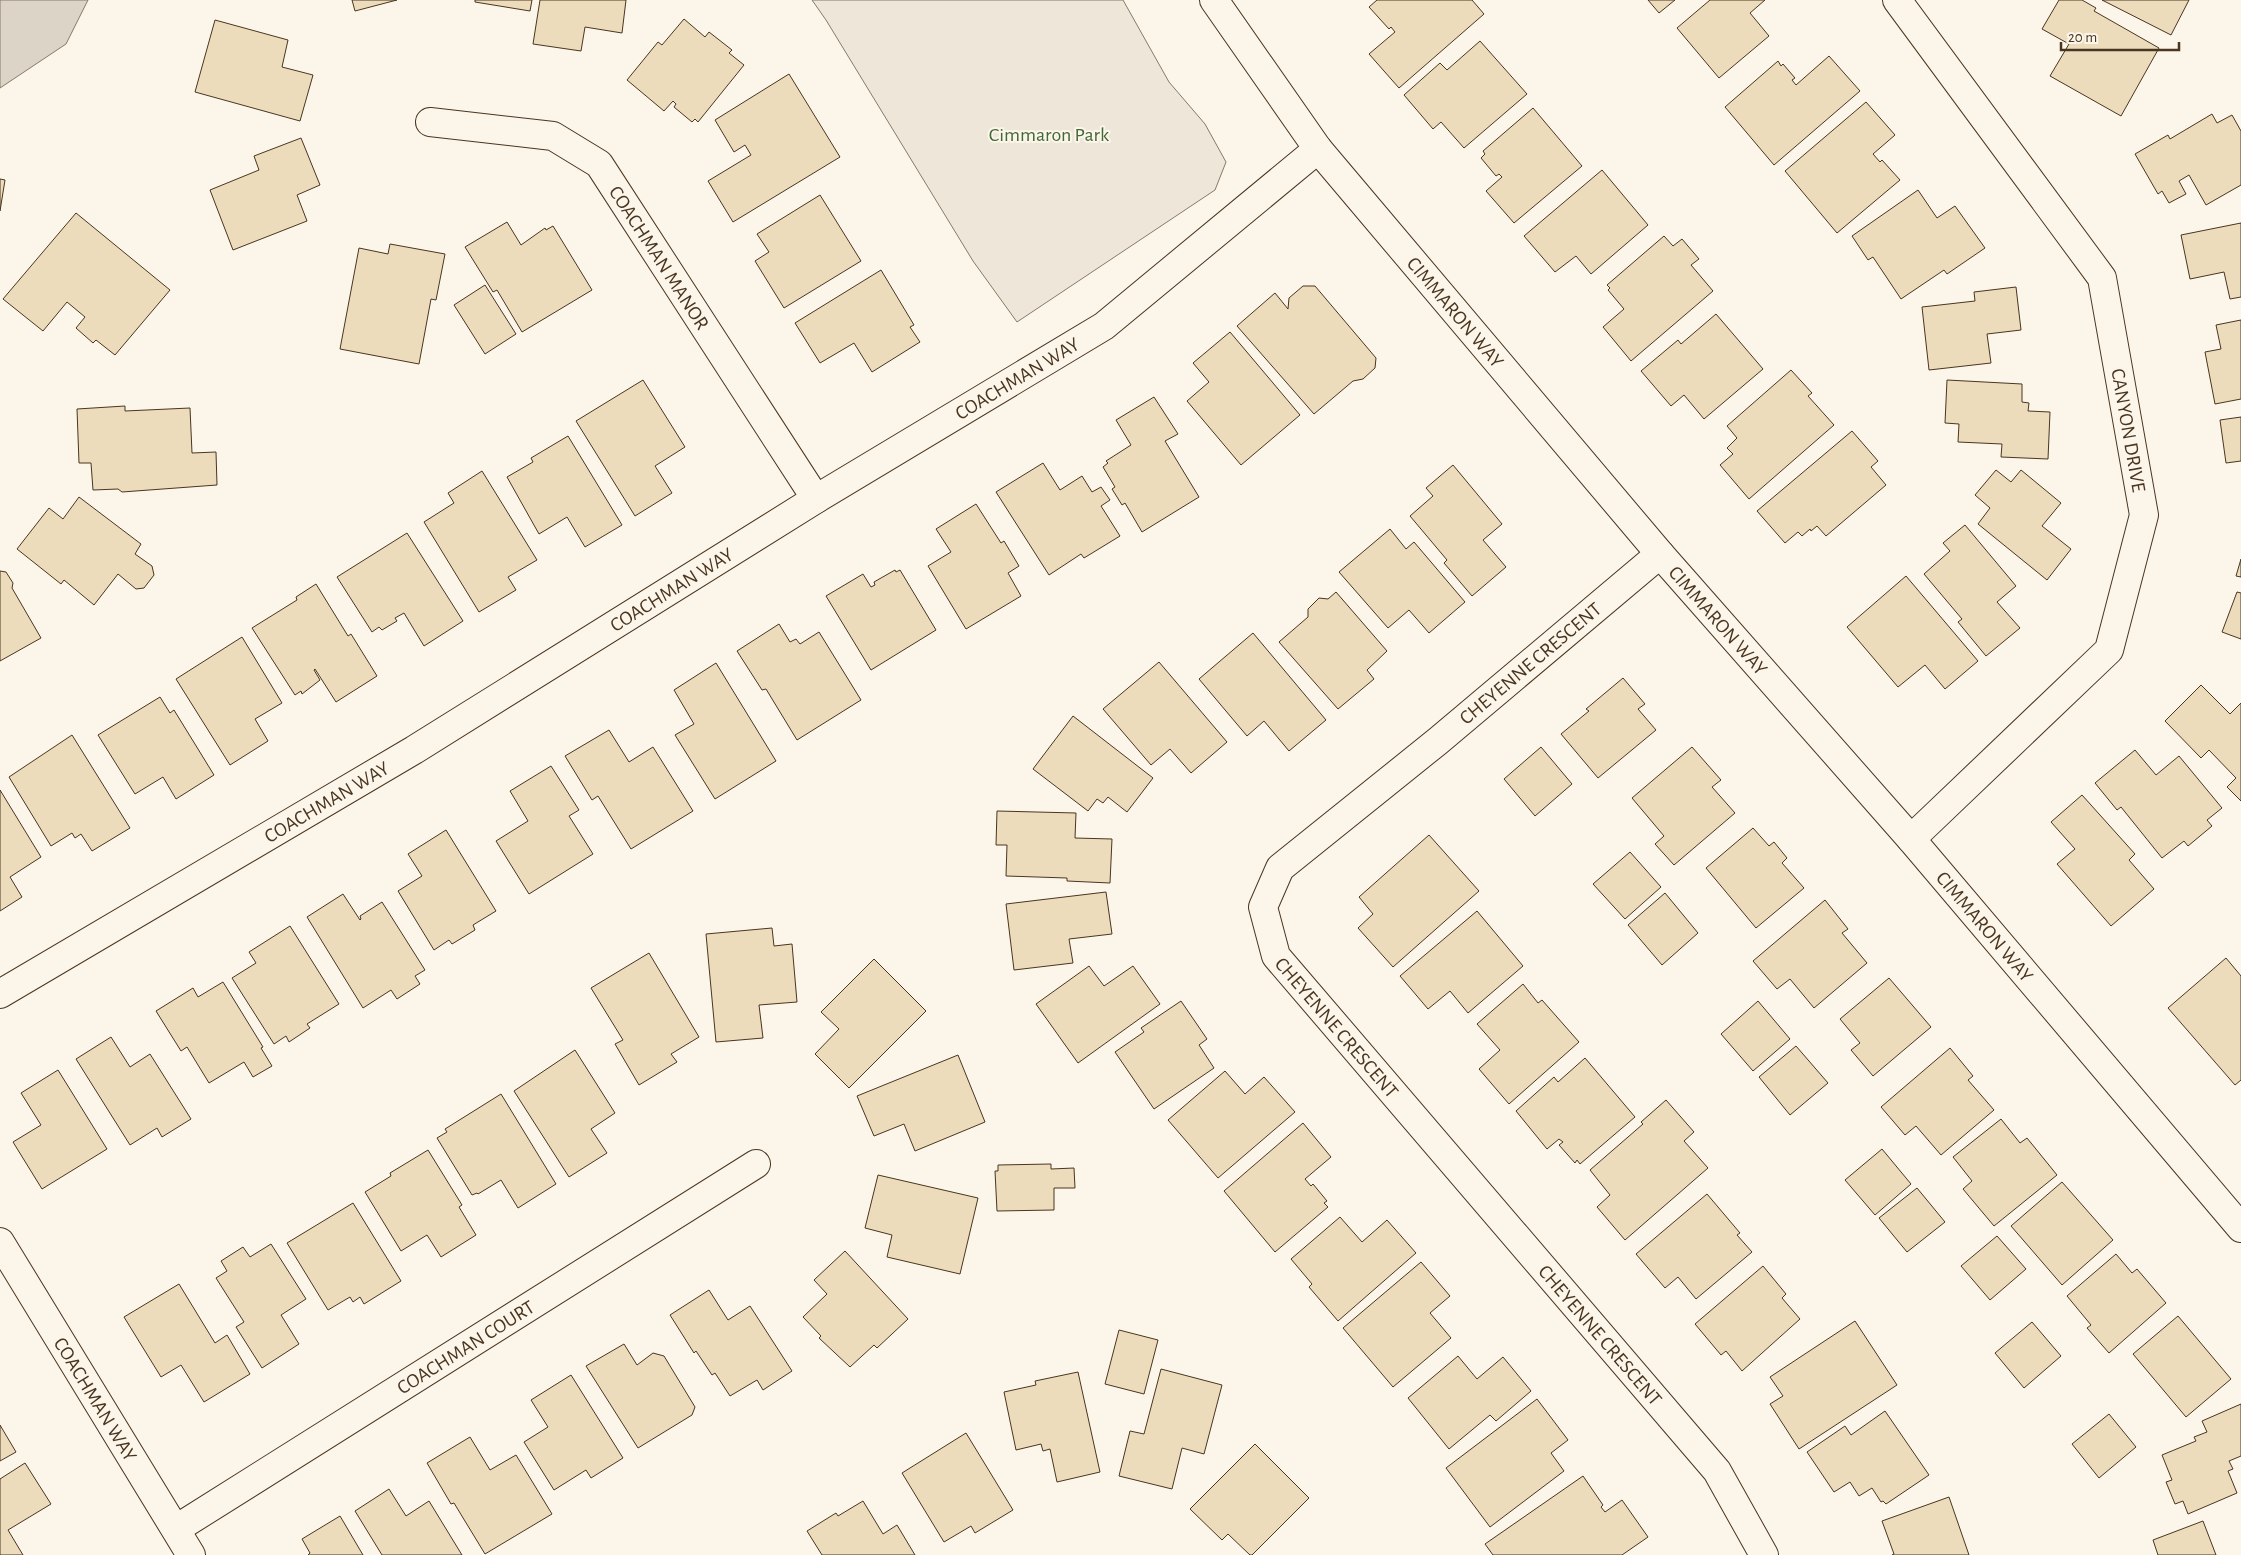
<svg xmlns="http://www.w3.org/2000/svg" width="2241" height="1555" font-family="'Alegreya Sans',sans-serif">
<rect width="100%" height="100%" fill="#fbf6e9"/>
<path fill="#ede6d9" stroke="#887966" d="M 812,0 L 1123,0 L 1169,82 L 1205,124 L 1226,162 L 1215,190 L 1017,322 L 973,261 L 826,20 Z"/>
<path fill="#dcd4c6" stroke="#887966" d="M 0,0 L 88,0 L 66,44 L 0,88 Z"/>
<path fill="#ecdcbc" stroke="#4a3520" d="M 352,0 L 397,0 L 355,11 Z
M 475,0 L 532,0 L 530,11 L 475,2 Z
M 540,0 L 626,0 L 622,33 L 585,27 L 581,51 L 533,44 Z
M 1377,0 L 1472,0 L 1484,14 L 1399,88 L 1369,54 L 1395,32 L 1391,27 L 1389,29 L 1369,7 Z
M 1648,0 L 1675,0 L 1659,13 Z
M 1710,0 L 1765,0 L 1750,13 L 1769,36 L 1719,78 L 1677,28 Z
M 2059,0 L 2082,0 L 2096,8 L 2094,11 L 2159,48 L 2121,116 L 2050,76 L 2069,44 L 2042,29 Z
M 2102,0 L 2189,0 L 2171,35 Z
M 684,19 L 705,37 L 709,32 L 732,50 L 729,53 L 744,65 L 698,122 L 695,119 L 692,122 L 674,107 L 676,104 L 673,101 L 664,111 L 627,80 L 658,42 L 662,45 Z
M 215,20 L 288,40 L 282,67 L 313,75 L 300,121 L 195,92 Z
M 1480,41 L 1527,94 L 1464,148 L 1441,122 L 1433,129 L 1404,95 L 1440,63 L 1447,70 Z
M 1829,56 L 1860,91 L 1774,165 L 1725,107 L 1778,61 L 1781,66 L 1783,64 L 1795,78 L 1792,80 L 1796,85 Z
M 789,74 L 840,157 L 733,222 L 708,181 L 751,155 L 745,145 L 734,152 L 715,120 Z
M 1866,102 L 1895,135 L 1873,154 L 1880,162 L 1882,160 L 1900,180 L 1837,233 L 1785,171 Z
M 1533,108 L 1582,166 L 1514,223 L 1486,191 L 1502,177 L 1499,174 L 1496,176 L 1481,158 L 1485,154 L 1483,151 Z
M 2212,114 L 2217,123 L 2232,115 L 2241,131 L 2241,185 L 2206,205 L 2189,175 L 2179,181 L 2186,194 L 2169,203 L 2162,191 L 2158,194 L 2135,154 L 2168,135 L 2170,139 Z
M 301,138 L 320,185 L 297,195 L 307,221 L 233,250 L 210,190 L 259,170 L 254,156 Z
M 1602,170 L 1648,225 L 1591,274 L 1576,256 L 1555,272 L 1524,236 Z
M 0,179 L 5,180 L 0,211 Z
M 1918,190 L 1937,218 L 1955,206 L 1985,248 L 1947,274 L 1944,270 L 1901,299 L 1873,257 L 1868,260 L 1852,236 Z
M 820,195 L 861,261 L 784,308 L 755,261 L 769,252 L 757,234 Z
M 76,213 L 170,290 L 115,355 L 96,340 L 93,343 L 76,328 L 85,317 L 67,302 L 43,331 L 3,299 Z
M 507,222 L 521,245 L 545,228 L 546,230 L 553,226 L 592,290 L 522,332 L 497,290 L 493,292 L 465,247 Z
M 2241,223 L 2241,297 L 2230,299 L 2224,272 L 2190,279 L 2181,235 Z
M 1664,236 L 1673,246 L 1682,239 L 1699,259 L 1691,265 L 1713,291 L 1631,361 L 1603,327 L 1624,309 L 1608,290 L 1610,288 L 1607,285 Z
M 390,244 L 445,254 L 436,300 L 431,299 L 419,364 L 340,349 L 359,248 L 388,254 Z
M 881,270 L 914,325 L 910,327 L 920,342 L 872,372 L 854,343 L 820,363 L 795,323 Z
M 485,285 L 516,334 L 485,354 L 454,305 Z
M 1303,286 L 1315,286 L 1376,358 L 1375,368 L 1363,379 L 1353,381 L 1314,414 L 1237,326 L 1275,293 L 1288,309 L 1289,298 Z
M 2016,287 L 2021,330 L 1987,334 L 1991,363 L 1929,370 L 1922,307 L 1975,301 L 1974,292 Z
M 1716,314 L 1763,369 L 1704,419 L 1684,395 L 1671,406 L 1641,371 L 1678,340 L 1681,344 Z
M 2241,320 L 2241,399 L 2215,404 L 2205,352 L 2221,349 L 2216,325 Z
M 1230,332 L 1300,415 L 1241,465 L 1187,401 L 1209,382 L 1193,363 Z
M 1791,370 L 1812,393 L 1808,396 L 1834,425 L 1749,499 L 1720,465 L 1733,454 L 1727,448 L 1737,438 L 1727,426 Z
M 643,380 L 685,447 L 655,466 L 672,493 L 635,516 L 576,421 Z
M 1947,380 L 2022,384 L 2022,402 L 2029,403 L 2028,411 L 2050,412 L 2048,459 L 2001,457 L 2002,444 L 1958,442 L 1959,424 L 1945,423 Z
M 1154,397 L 1178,434 L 1165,441 L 1199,497 L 1142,532 L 1125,503 L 1122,505 L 1112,489 L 1115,487 L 1103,467 L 1108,463 L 1106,461 L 1131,445 L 1116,420 Z
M 125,406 L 125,411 L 190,408 L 192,453 L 216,452 L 217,485 L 122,492 L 118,489 L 93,490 L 91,463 L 79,463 L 77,409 Z
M 2241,417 L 2241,461 L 2226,463 L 2220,420 Z
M 1852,431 L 1878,461 L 1871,467 L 1886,485 L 1826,536 L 1817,526 L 1811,531 L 1810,529 L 1802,536 L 1798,532 L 1785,543 L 1757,511 Z
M 568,436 L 622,525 L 585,547 L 567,517 L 539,534 L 507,477 L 533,462 L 531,458 Z
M 1043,463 L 1060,490 L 1082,476 L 1092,492 L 1101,487 L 1110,500 L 1101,506 L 1120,536 L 1084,558 L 1081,554 L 1049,575 L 996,492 Z
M 1453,465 L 1502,524 L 1483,540 L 1506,567 L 1472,596 L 1444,563 L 1447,560 L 1410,516 L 1433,496 L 1426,488 Z
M 1996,470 L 2011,482 L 2021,470 L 2061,503 L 2042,526 L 2071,549 L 2047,580 L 1978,524 L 1990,508 L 1975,495 Z
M 482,471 L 537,560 L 508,577 L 516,590 L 479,612 L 424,522 L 454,503 L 448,493 Z
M 79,497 L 141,544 L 135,554 L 152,566 L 154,575 L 144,588 L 136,589 L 118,574 L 94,605 L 64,580 L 61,584 L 17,549 L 49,508 L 63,519 Z
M 976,504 L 1001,543 L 1004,541 L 1019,566 L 1008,573 L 1021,596 L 966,629 L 928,566 L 951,552 L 936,529 Z
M 1965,525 L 2016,586 L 1997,602 L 2020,628 L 1986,656 L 1958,622 L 1962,619 L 1924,574 L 1950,551 L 1943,543 Z
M 1390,529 L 1406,549 L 1414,542 L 1465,602 L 1429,633 L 1409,610 L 1388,628 L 1339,572 Z
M 407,533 L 463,621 L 424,646 L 404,613 L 395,618 L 397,621 L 382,630 L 379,627 L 372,632 L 337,577 Z
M 2241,559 L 2241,577 L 2236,576 Z
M 895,570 L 896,572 L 900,570 L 936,630 L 871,670 L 826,596 L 863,574 L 871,587 L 875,585 L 874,582 Z
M 0,571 L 6,572 L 13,583 L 12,588 L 41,638 L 0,661 Z
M 1906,576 L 1978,661 L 1945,689 L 1925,665 L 1898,687 L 1847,627 Z
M 316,584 L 348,636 L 351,634 L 377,676 L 336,702 L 315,669 L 314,670 L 320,680 L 302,694 L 301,691 L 295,695 L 252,628 L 297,600 L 296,597 Z
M 1336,592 L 1387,651 L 1367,670 L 1374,679 L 1338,709 L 1279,642 L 1308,617 L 1308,609 L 1319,598 L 1328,599 Z
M 2237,592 L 2241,593 L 2241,639 L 2222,632 Z
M 779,624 L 790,642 L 796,639 L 800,644 L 819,632 L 861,700 L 797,740 L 766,689 L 762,690 L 737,651 Z
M 1253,633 L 1326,720 L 1289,751 L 1264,721 L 1247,736 L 1199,679 Z
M 242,637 L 282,703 L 255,719 L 268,741 L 230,765 L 176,679 Z
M 1159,662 L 1227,742 L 1191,773 L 1170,749 L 1151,765 L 1103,709 Z
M 716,663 L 776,761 L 715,799 L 675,735 L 694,724 L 674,690 Z
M 1623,678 L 1645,704 L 1638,709 L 1656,730 L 1598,778 L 1561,734 L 1589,711 L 1586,709 Z
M 2201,685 L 2230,714 L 2241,703 L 2241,801 L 2227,787 L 2236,778 L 2209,750 L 2201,758 L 2165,721 Z
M 160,697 L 170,713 L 174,710 L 214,775 L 176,799 L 163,777 L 135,794 L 98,735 Z
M 1073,716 L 1153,778 L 1127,812 L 1108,797 L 1103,803 L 1097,799 L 1088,811 L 1033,769 Z
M 609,730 L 629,762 L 653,747 L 693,811 L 631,849 L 598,796 L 592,800 L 565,756 Z
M 72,735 L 130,828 L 92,851 L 81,834 L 75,838 L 72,833 L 51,846 L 9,777 Z
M 1541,747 L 1572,784 L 1535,816 L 1504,779 Z
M 1692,747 L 1721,780 L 1712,787 L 1735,813 L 1674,865 L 1655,844 L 1664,836 L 1632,798 Z
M 2135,750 L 2156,775 L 2179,756 L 2222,808 L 2207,820 L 2212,826 L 2188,846 L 2184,841 L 2162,858 L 2121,807 L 2117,810 L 2095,783 Z
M 551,766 L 579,810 L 569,816 L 593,854 L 529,894 L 496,841 L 528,821 L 510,791 Z
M 0,790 L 41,857 L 10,877 L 22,897 L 0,911 Z
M 2082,795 L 2135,854 L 2129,860 L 2154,889 L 2111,926 L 2057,864 L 2075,849 L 2051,822 Z
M 997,811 L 1076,813 L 1075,838 L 1112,839 L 1110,883 L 1067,881 L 1067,878 L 1006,876 L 1007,845 L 996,845 Z
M 1753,828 L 1769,846 L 1774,842 L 1787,858 L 1782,863 L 1804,888 L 1756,928 L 1706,868 Z
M 446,830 L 496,911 L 473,925 L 475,930 L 452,944 L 449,940 L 434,950 L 398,891 L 422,876 L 408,854 Z
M 1429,835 L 1479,891 L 1393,967 L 1358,928 L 1373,914 L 1359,897 Z
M 1630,852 L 1661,887 L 1625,919 L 1593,884 Z
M 1106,892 L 1112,934 L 1069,939 L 1073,963 L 1014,970 L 1006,904 Z
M 1665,893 L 1698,933 L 1662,965 L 1628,925 Z
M 343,894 L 360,920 L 361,919 L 360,916 L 382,902 L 425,970 L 415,976 L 420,984 L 397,999 L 391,990 L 363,1008 L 307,917 Z
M 1825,900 L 1848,929 L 1842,933 L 1867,963 L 1814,1008 L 1790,979 L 1777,989 L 1753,961 Z
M 1477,911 L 1523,966 L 1468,1013 L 1450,991 L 1428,1009 L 1400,976 Z
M 290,926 L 339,1004 L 307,1024 L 310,1028 L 289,1042 L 286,1036 L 274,1044 L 232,978 L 256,963 L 249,952 Z
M 772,928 L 774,946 L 792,944 L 797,1002 L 759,1005 L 763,1038 L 716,1042 L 706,934 Z
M 649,953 L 699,1037 L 671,1054 L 677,1062 L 639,1085 L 615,1044 L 623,1040 L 591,988 Z
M 2226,958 L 2241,976 L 2241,1080 L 2235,1085 L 2168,1008 Z
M 874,959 L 926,1011 L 849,1088 L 815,1054 L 839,1029 L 821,1012 Z
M 1089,966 L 1104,986 L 1133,966 L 1160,1004 L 1078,1063 L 1036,1004 Z
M 1889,978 L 1931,1027 L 1873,1076 L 1851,1050 L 1860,1043 L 1840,1019 Z
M 223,982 L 263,1047 L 261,1048 L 272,1066 L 253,1077 L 244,1062 L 209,1083 L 187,1047 L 181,1051 L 156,1011 L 193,988 L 198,997 Z
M 1523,984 L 1538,1003 L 1542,1000 L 1579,1042 L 1509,1104 L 1479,1069 L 1500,1050 L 1477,1024 Z
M 1181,1001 L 1207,1039 L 1199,1045 L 1214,1068 L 1154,1109 L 1115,1052 L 1144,1032 L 1141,1028 Z
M 1758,1001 L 1790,1039 L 1753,1071 L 1721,1034 Z
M 111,1037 L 130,1067 L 150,1054 L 191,1119 L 162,1137 L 157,1128 L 130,1145 L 76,1059 Z
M 1796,1046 L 1828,1083 L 1790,1115 L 1759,1077 Z
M 1950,1048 L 1973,1076 L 1968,1080 L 1994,1110 L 1941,1155 L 1916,1126 L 1905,1135 L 1881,1107 Z
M 575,1050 L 615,1113 L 591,1129 L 607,1153 L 569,1177 L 514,1091 Z
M 958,1055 L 985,1122 L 915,1151 L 904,1124 L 874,1136 L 857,1096 Z
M 1585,1058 L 1635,1117 L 1580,1164 L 1577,1160 L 1575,1163 L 1559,1145 L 1563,1142 L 1559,1139 L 1547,1149 L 1516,1111 L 1554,1077 L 1558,1082 Z
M 58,1070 L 107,1149 L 42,1189 L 13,1142 L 41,1125 L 21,1093 Z
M 1225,1071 L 1245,1094 L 1264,1077 L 1295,1112 L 1218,1178 L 1168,1120 Z
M 501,1094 L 556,1184 L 518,1208 L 501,1180 L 478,1194 L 477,1193 L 472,1195 L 437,1138 L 447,1132 L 445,1129 Z
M 1666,1100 L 1694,1132 L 1684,1141 L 1708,1168 L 1625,1240 L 1597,1207 L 1610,1195 L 1590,1170 L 1643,1124 L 1641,1122 Z
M 2001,1119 L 2020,1143 L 2027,1138 L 2057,1175 L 1994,1226 L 1963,1189 L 1972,1181 L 1953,1157 Z
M 1303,1123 L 1331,1157 L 1305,1179 L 1311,1186 L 1313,1184 L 1327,1201 L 1324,1203 L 1328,1207 L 1275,1252 L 1224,1191 Z
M 1882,1149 L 1911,1184 L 1875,1215 L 1845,1180 Z
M 428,1150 L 462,1205 L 459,1207 L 476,1235 L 441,1257 L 427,1235 L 401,1251 L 365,1192 L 391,1176 L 390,1173 Z
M 1051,1164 L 1051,1169 L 1074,1168 L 1075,1188 L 1054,1188 L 1054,1210 L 997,1211 L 995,1171 L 998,1171 L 998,1165 Z
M 878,1175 L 978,1198 L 960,1274 L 887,1257 L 892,1235 L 865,1228 Z
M 2062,1182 L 2113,1240 L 2062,1285 L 2011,1226 Z
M 1917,1188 L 1945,1222 L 1907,1252 L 1879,1218 Z
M 1707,1194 L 1740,1233 L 1737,1235 L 1752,1252 L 1696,1299 L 1678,1277 L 1665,1288 L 1636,1254 Z
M 353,1203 L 401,1281 L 364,1304 L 360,1297 L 353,1302 L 350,1297 L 328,1310 L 287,1243 Z
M 1340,1217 L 1362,1242 L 1387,1220 L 1416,1253 L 1338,1321 L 1309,1287 L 1312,1284 L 1291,1259 Z
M 1997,1236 L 2026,1269 L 1990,1300 L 1961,1266 Z
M 271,1244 L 306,1299 L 281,1315 L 299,1344 L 262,1368 L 236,1327 L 244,1322 L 216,1278 L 227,1271 L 221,1261 L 243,1247 L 250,1257 Z
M 845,1251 L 908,1319 L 877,1348 L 874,1345 L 850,1367 L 819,1338 L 821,1336 L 803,1317 L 827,1294 L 814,1280 Z
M 2116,1254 L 2132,1273 L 2137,1269 L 2166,1303 L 2109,1353 L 2087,1328 L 2091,1325 L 2067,1296 Z
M 1421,1262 L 1450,1296 L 1430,1313 L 1451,1338 L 1393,1387 L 1343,1328 Z
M 1763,1266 L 1786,1294 L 1782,1298 L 1800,1319 L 1742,1371 L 1726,1351 L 1721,1355 L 1695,1324 Z
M 179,1284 L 215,1343 L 227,1335 L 250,1374 L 204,1402 L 181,1365 L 161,1377 L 124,1317 Z
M 709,1290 L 728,1320 L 750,1306 L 792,1371 L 763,1390 L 757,1380 L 730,1396 L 715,1373 L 712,1375 L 696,1351 L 694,1353 L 670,1315 Z
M 2178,1316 L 2231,1379 L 2186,1417 L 2133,1354 Z
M 1855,1321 L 1897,1385 L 1799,1449 L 1770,1404 L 1783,1396 L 1770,1377 Z
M 2032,1322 L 2061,1356 L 2024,1388 L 1995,1353 Z
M 1119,1330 L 1158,1340 L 1144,1394 L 1105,1384 Z
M 624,1344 L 637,1365 L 653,1353 L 664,1356 L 695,1407 L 692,1415 L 638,1448 L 586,1366 Z
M 1458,1356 L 1477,1379 L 1503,1357 L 1531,1391 L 1496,1421 L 1490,1415 L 1449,1449 L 1408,1398 Z
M 1161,1369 L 1222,1385 L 1204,1454 L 1182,1448 L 1172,1489 L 1119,1476 L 1130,1431 L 1144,1434 Z
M 1078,1372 L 1100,1472 L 1057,1482 L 1050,1449 L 1043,1451 L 1041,1444 L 1016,1450 L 1004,1392 L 1036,1385 L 1035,1381 Z
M 571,1375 L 623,1458 L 591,1478 L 586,1470 L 554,1490 L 524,1442 L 548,1427 L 531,1400 Z
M 1537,1399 L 1568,1440 L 1551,1453 L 1564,1471 L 1490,1527 L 1446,1468 Z
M 2241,1404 L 2241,1456 L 2229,1461 L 2233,1469 L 2228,1471 L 2237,1493 L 2188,1514 L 2183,1501 L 2175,1504 L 2166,1482 L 2172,1480 L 2162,1455 L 2196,1441 L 2194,1437 L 2207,1432 L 2202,1421 Z
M 1885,1411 L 1929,1475 L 1886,1504 L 1883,1501 L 1881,1502 L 1872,1488 L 1859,1496 L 1850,1482 L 1834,1492 L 1807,1452 L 1845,1426 L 1851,1435 Z
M 2109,1414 L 2136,1447 L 2099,1478 L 2072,1444 Z
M 0,1425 L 16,1452 L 0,1461 Z
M 966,1433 L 1013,1510 L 975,1533 L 971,1526 L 944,1542 L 902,1473 Z
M 470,1437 L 490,1470 L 516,1455 L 552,1514 L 485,1554 L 454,1503 L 451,1504 L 427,1463 Z
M 1255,1444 L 1309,1498 L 1252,1555 L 1250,1555 L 1228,1534 L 1222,1540 L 1190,1509 Z
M 25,1463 L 51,1504 L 8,1530 L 23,1555 L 0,1555 L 0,1479 Z
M 1583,1476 L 1603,1505 L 1601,1507 L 1605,1512 L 1622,1500 L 1648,1537 L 1622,1555 L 1493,1555 L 1485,1544 Z
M 389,1489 L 406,1516 L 429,1501 L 462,1555 L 382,1555 L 355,1511 Z
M 1949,1497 L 1969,1555 L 1892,1555 L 1894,1554 L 1882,1521 Z
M 863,1501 L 883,1534 L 897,1525 L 915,1555 L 822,1555 L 807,1531 L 836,1513 L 838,1516 Z
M 340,1516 L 363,1555 L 308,1555 L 310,1553 L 302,1539 Z
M 2203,1521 L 2216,1555 L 2158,1555 L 2153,1540 Z"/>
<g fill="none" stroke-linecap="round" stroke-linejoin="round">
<defs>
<g id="minor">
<path id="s1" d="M 1214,0 L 1318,149 L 1660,554 L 1911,839 L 2241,1228"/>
<path id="s2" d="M 1897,0 L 2102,278 L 2144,515 L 2109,650 L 1911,839"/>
<path id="s3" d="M 430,122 L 553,136 L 599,164 L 816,499"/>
<path id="s4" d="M 1660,554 L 1438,741 L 1280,868 L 1263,907 L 1276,956 L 1717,1471 L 1764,1555"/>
<path id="s5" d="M 0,994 L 414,750 L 816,499 L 1104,326 L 1318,149"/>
<path id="s6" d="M 0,1242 L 191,1555"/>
<path id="s7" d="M 176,1529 L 756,1164"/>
</g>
</defs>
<use href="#minor" stroke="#4a3520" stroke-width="30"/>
<use href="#minor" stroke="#fbf6e9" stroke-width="28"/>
</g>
<g text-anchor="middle" stroke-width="4" stroke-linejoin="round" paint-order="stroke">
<g font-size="20" fill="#436837" stroke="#fbf6e9">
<text x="1049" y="141">Cimmaron Park</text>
</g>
<g font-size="20" fill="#4a3520" stroke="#fbf6e9">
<text dy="7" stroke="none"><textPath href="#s3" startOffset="289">COACHMAN MANOR</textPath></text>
<text dy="7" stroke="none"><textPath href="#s1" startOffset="395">CIMMARON WAY</textPath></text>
<text dy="7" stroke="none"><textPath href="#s5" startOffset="1189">COACHMAN WAY</textPath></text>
<text dy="7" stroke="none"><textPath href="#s2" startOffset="500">CANYON DRIVE</textPath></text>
<text dy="7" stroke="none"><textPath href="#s5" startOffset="784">COACHMAN WAY</textPath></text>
<text dy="7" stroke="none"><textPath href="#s1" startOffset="800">CIMMARON WAY</textPath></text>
<text transform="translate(1530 663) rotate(-40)" y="7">CHEYENNE CRESCENT</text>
<text dy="7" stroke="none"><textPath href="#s5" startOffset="379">COACHMAN WAY</textPath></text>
<text dy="7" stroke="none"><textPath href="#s1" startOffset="1206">CIMMARON WAY</textPath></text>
<text dy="7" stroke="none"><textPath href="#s4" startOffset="680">CHEYENNE CRESCENT</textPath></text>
<text dy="7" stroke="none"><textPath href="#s4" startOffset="1085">CHEYENNE CRESCENT</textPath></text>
<text dy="7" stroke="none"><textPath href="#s7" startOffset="342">COACHMAN COURT</textPath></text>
<text dy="7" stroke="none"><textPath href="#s6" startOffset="184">COACHMAN WAY</textPath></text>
</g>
</g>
<path d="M2061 42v8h118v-8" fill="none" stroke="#4a3520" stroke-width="2.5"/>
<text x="2068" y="42" font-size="15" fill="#4a3520" stroke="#fbf6e9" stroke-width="4" paint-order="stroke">20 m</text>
</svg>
